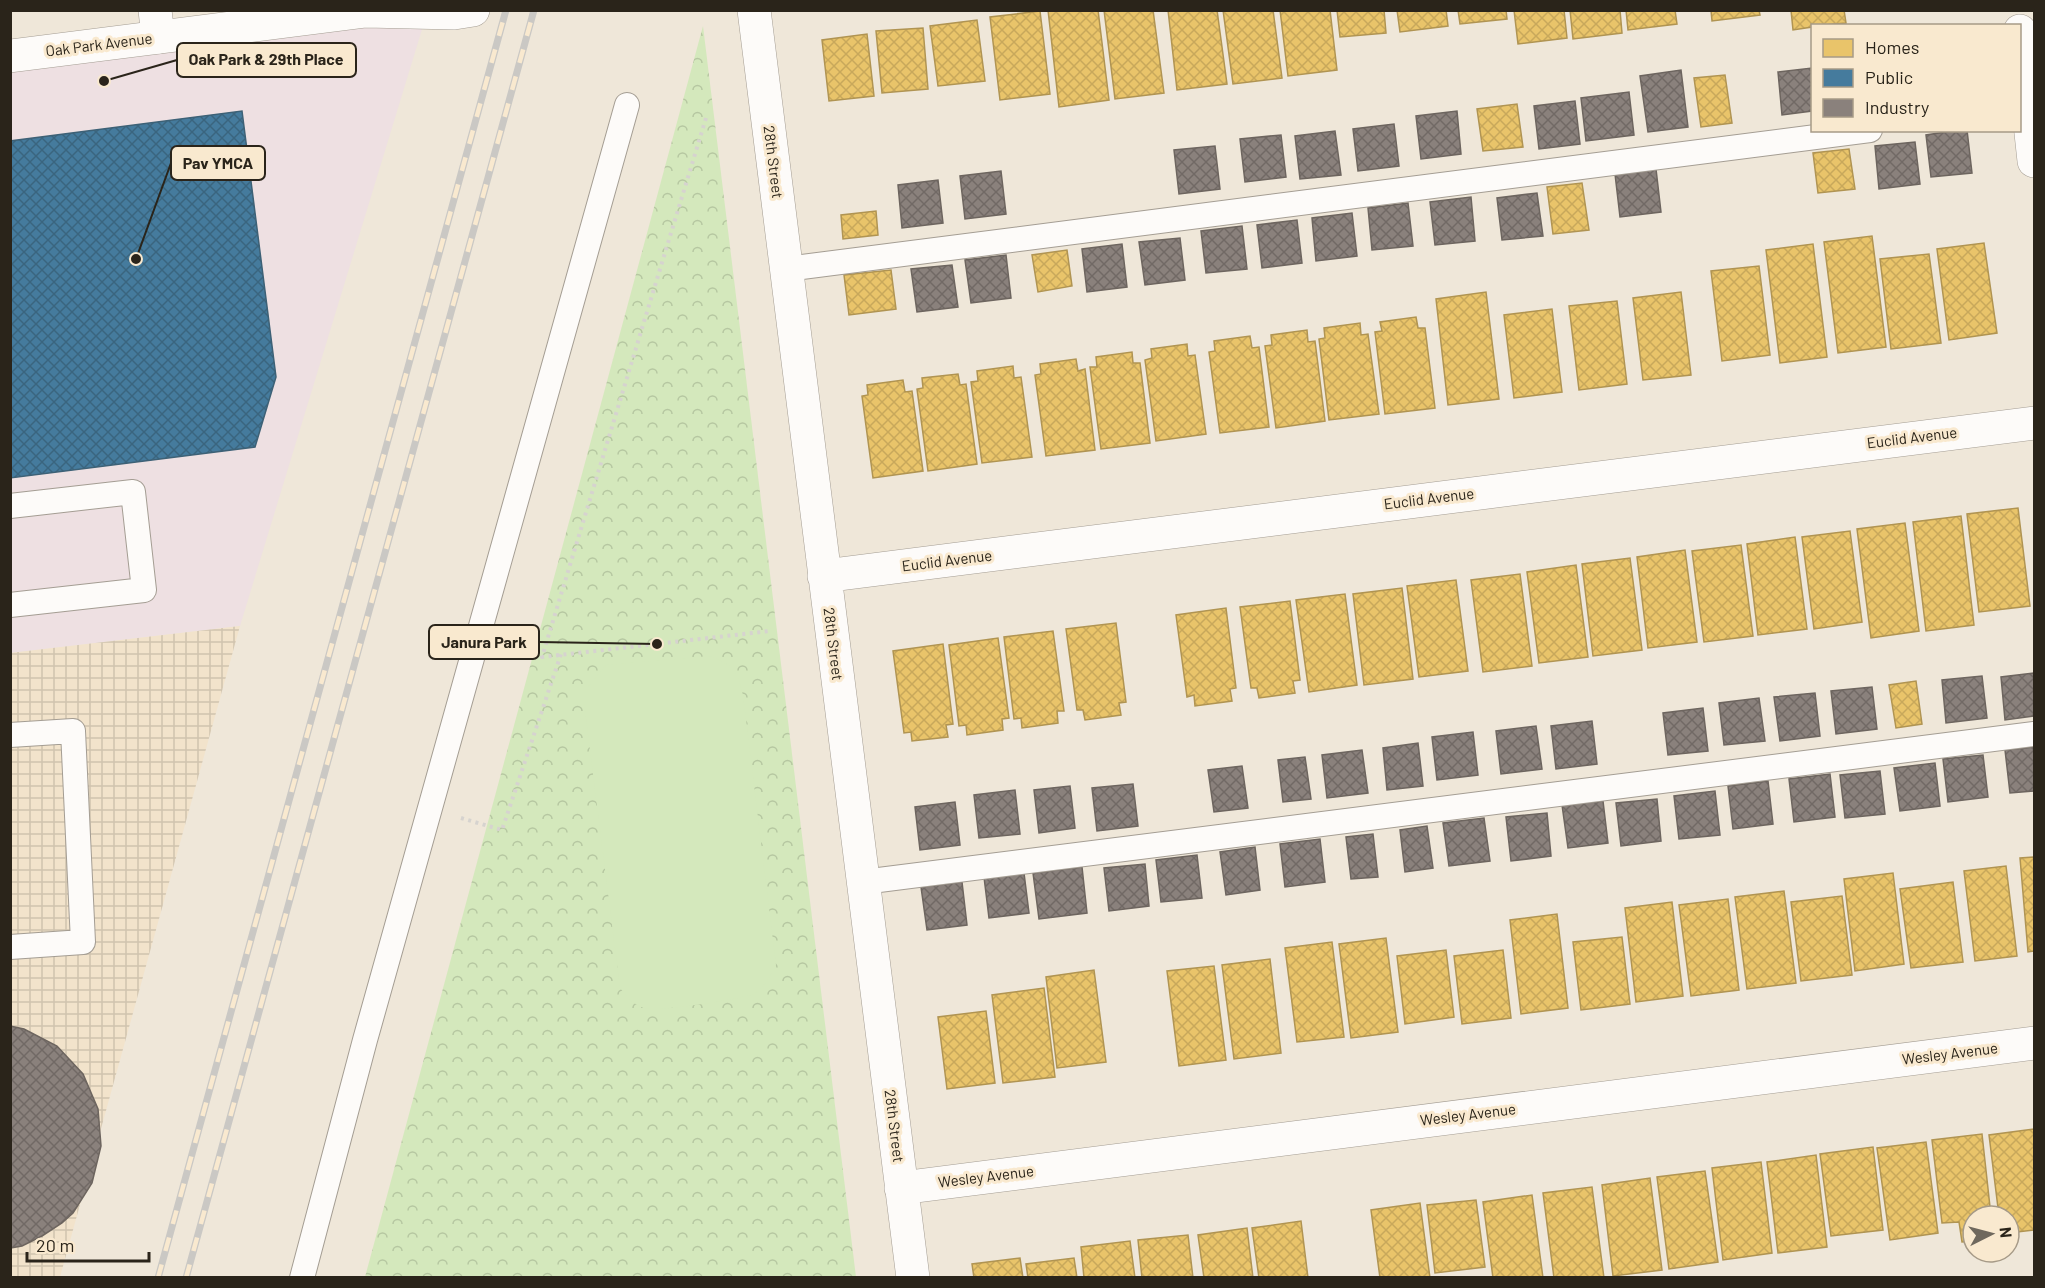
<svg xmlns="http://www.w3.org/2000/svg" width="2045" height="1288" font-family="Barlow,sans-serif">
<defs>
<pattern id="industrial-grid" width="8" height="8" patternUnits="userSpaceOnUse" patternTransform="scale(1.5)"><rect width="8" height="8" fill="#f2e3cb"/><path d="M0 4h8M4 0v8" fill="none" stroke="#d0c3ae"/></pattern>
<pattern id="forest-crowns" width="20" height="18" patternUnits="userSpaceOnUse" patternTransform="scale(1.5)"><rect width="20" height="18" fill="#d4e8bc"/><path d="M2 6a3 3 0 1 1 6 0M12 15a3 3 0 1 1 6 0" fill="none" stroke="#b6c7a1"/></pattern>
<pattern id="homes-cross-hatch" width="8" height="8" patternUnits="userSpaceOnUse" patternTransform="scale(1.5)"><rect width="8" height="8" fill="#e9c46a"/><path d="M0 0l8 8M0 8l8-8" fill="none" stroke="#c8a85b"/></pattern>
<pattern id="public-cross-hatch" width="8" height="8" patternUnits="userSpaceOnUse" patternTransform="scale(1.5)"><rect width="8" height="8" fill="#457b9d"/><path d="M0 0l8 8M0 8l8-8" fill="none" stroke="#3a657f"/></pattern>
<pattern id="industry-cross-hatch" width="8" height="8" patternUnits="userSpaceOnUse" patternTransform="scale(1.5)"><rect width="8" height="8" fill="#8a817c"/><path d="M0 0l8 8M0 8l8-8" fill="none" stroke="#716965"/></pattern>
</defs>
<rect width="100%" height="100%" fill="#efe7d9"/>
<path fill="#eee0e2" d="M 427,13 L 240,626 L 11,653 L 10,66 Z"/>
<path fill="url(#industrial-grid)" d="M 240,626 L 60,1277 L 11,1277 L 10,653 Z"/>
<path fill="url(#forest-crowns)" d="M 703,26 L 856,1277 L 365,1277 Z"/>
<path fill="#d4e8bc" d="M 710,656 C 735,667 736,668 743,695 L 776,965 C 770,975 764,989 753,994 C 743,999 661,1011 650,1009 C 636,1008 628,998 620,988 L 584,703 L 588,687 L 606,665 Z"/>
<path fill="url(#homes-cross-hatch)" stroke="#b09452" stroke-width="1.5" d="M 1048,10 L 1098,10 L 1109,100 L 1059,107 Z
M 1104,10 L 1153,10 L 1164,93 L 1115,99 Z
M 1168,10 L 1217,10 L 1227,84 L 1177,90 Z
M 1223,10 L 1273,10 L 1282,78 L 1233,84 Z
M 1280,10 L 1330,10 L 1337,70 L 1288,76 Z
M 1337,10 L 1384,10 L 1386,33 L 1340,37 Z
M 1397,10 L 1446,10 L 1448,26 L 1400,32 Z
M 1458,10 L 1506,10 L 1507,19 L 1460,24 Z
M 1514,10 L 1564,10 L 1567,38 L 1518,44 Z
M 1570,10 L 1620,10 L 1622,33 L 1573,39 Z
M 1626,10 L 1675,10 L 1677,24 L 1628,30 Z
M 1711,10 L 1759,10 L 1760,15 L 1712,21 Z
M 1791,10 L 1844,10 L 1846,23 L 1812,26 L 1812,27 L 1793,30 Z
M 1040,11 L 1050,94 L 1000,100 L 990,17 Z
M 977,20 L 985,81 L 938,86 L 930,26 Z
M 923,28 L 928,89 L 882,93 L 876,31 Z
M 867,34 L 874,96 L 829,101 L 822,40 Z
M 1725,75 L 1732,123 L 1701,127 L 1694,78 Z
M 1517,104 L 1523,147 L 1483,151 L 1477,109 Z
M 1849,149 L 1855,189 L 1818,193 L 1813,153 Z
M 1582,183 L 1589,230 L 1553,234 L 1547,187 Z
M 876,211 L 878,235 L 843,239 L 841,215 Z
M 1872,236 L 1886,347 L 1838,353 L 1824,242 Z
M 1984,243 L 1997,333 L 1949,340 L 1937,249 Z
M 1813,244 L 1827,357 L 1780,363 L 1766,250 Z
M 1067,250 L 1072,286 L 1038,292 L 1032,255 Z
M 1929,254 L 1941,343 L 1891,349 L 1880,259 Z
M 1759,266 L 1770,355 L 1722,361 L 1711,271 Z
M 891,270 L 896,309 L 849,315 L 844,275 Z
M 1486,292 L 1499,399 L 1448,405 L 1436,299 Z
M 1681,292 L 1691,375 L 1643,380 L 1633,298 Z
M 1617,301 L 1627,384 L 1579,390 L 1569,306 Z
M 1552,309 L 1562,392 L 1514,398 L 1504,315 Z
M 1416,317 L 1418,328 L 1425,328 L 1435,408 L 1385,414 L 1375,332 L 1382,331 L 1380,322 Z
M 1360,323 L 1361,335 L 1368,334 L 1379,414 L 1329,420 L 1319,339 L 1325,338 L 1324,328 Z
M 1307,330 L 1308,342 L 1315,341 L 1325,421 L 1276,428 L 1265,346 L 1272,345 L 1271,335 Z
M 1250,336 L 1252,348 L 1259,347 L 1269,427 L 1220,433 L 1209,352 L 1215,351 L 1214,341 Z
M 1187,344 L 1188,356 L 1195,355 L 1206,434 L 1156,441 L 1145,360 L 1152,358 L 1151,349 Z
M 1132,352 L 1133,363 L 1140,363 L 1150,443 L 1101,449 L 1090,367 L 1097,367 L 1096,357 Z
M 1076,359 L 1078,371 L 1085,369 L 1095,450 L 1046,456 L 1035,375 L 1041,374 L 1040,364 Z
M 1013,366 L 1014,378 L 1021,377 L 1032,457 L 982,463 L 971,382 L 978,381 L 977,371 Z
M 958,374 L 960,385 L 966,384 L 977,464 L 928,471 L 917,389 L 923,388 L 922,378 Z
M 903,380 L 905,392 L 912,391 L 923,471 L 873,478 L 862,396 L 868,395 L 867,385 Z
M 2018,508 L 2030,606 L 1979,612 L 1967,514 Z
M 1961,516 L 1974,625 L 1926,631 L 1913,522 Z
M 1905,523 L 1919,631 L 1871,638 L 1857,529 Z
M 1850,531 L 1862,622 L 1814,629 L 1802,537 Z
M 1795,537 L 1807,629 L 1758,635 L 1747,544 Z
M 1741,545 L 1753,636 L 1704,642 L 1692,551 Z
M 1685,550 L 1697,642 L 1648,648 L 1637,557 Z
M 1630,558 L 1642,650 L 1593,656 L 1582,564 Z
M 1576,565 L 1588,657 L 1539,663 L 1527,572 Z
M 1520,574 L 1532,666 L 1483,672 L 1471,580 Z
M 1456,580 L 1468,671 L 1419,677 L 1407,586 Z
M 1402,588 L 1413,679 L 1364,685 L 1353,594 Z
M 1345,594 L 1357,685 L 1309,692 L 1296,600 Z
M 1290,601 L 1300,680 L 1293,681 L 1295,693 L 1259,698 L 1257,688 L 1251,688 L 1240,607 Z
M 1226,608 L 1236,688 L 1230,689 L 1232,701 L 1195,706 L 1194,695 L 1187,697 L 1176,615 Z
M 1116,623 L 1126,702 L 1119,703 L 1121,715 L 1085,720 L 1083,710 L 1077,710 L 1066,629 Z
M 1053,631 L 1064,711 L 1057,711 L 1058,723 L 1022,728 L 1021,718 L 1014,719 L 1004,637 Z
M 998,638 L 1009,718 L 1002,719 L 1003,730 L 967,735 L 966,725 L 959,726 L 949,645 Z
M 943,644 L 953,724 L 946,725 L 948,737 L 912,741 L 911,732 L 904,733 L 893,651 Z
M 1916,681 L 1922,724 L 1896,728 L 1889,685 Z
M 2034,857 L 2034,951 L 2028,952 L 2020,858 Z
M 2006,866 L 2017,956 L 1975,961 L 1964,871 Z
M 1893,873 L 1904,964 L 1855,971 L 1844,879 Z
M 1953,882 L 1963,962 L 1911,968 L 1900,889 Z
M 1784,891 L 1796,983 L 1747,989 L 1735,897 Z
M 1842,896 L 1852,975 L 1801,981 L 1791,902 Z
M 1728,899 L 1739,990 L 1691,996 L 1679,905 Z
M 1672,902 L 1683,996 L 1636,1002 L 1625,908 Z
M 1557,914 L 1568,1008 L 1521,1014 L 1510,920 Z
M 1622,937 L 1630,1004 L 1581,1010 L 1573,942 Z
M 1386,938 L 1398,1032 L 1351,1038 L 1339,944 Z
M 1332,942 L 1344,1037 L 1297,1042 L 1285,948 Z
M 1446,950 L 1454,1017 L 1405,1024 L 1397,956 Z
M 1503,950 L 1511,1018 L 1462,1024 L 1454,956 Z
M 1270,959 L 1281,1053 L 1234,1059 L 1222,965 Z
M 1214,966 L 1226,1060 L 1179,1066 L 1167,971 Z
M 1094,970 L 1106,1062 L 1057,1068 L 1046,977 Z
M 1044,988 L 1055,1077 L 1003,1083 L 992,995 Z
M 986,1011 L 995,1083 L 947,1089 L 938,1017 Z
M 2034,1129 L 2034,1230 L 2009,1233 L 2009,1216 L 1999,1216 L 1989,1135 Z
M 1982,1134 L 1991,1216 L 1973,1216 L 1973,1241 L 1962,1242 L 1959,1222 L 1942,1223 L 1932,1140 Z
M 1926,1142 L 1938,1233 L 1890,1240 L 1877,1148 Z
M 1873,1147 L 1883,1230 L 1831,1236 L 1820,1154 Z
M 1816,1155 L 1827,1247 L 1778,1253 L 1767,1162 Z
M 1761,1162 L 1772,1253 L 1723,1260 L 1712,1168 Z
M 1705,1171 L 1718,1262 L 1669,1269 L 1657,1177 Z
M 1650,1178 L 1662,1270 L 1613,1276 L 1602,1185 Z
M 1592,1187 L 1604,1278 L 1554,1278 L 1543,1193 Z
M 1532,1195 L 1543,1278 L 1493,1278 L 1483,1202 Z
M 1476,1200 L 1485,1267 L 1435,1273 L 1427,1205 Z
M 1420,1203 L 1430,1278 L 1380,1278 L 1371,1210 Z
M 1301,1221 L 1308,1278 L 1259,1278 L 1252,1228 Z
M 1247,1228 L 1253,1278 L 1204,1278 L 1198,1235 Z
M 1188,1235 L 1193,1278 L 1142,1278 L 1138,1240 Z
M 1130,1241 L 1135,1278 L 1084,1278 L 1081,1247 Z
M 1020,1258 L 1023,1278 L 974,1278 L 972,1264 Z
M 1074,1258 L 1077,1278 L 1028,1278 L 1026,1264 Z"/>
<path fill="url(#public-cross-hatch)" stroke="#3d6176" stroke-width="1.5" d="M 242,111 L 276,377 L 255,447 L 10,478 L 10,141 Z"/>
<path fill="url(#industry-cross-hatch)" stroke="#6d655f" stroke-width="1.5" d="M 1812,68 L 1812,111 L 1782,115 L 1778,72 Z
M 1681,70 L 1688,127 L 1648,132 L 1640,76 Z
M 1629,92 L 1634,135 L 1586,141 L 1581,98 Z
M 1575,101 L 1580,144 L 1539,149 L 1534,106 Z
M 1457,111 L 1461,154 L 1421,159 L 1416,116 Z
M 1394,124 L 1399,166 L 1358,171 L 1353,129 Z
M 1959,130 L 1967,130 L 1972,173 L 1931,177 L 1926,135 Z
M 1335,131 L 1341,175 L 1300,179 L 1295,136 Z
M 1281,135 L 1286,177 L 1245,182 L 1240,139 Z
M 1915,142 L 1920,184 L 1879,189 L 1875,146 Z
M 1215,146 L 1220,189 L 1179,194 L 1174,150 Z
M 1656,169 L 1661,212 L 1620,217 L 1615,174 Z
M 1001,171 L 1006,214 L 965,219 L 960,176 Z
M 938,180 L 943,223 L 902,228 L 898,185 Z
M 1537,193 L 1543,236 L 1502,240 L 1497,198 Z
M 1471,197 L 1475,241 L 1435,245 L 1430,202 Z
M 1408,203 L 1413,246 L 1372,250 L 1368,208 Z
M 1352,213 L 1357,256 L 1316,261 L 1312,218 Z
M 1297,220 L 1302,263 L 1262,268 L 1257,225 Z
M 1242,226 L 1247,269 L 1206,273 L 1201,231 Z
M 1180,238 L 1185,280 L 1145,285 L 1139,242 Z
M 1122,244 L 1127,287 L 1087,292 L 1082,249 Z
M 1006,255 L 1011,298 L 971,303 L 965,260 Z
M 952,265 L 958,307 L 917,312 L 911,269 Z
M 2034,673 L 2034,716 L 2005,720 L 2001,677 Z
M 1982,676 L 1987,718 L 1946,723 L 1942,680 Z
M 1872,687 L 1877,729 L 1836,734 L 1831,691 Z
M 1815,693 L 1820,736 L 1780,741 L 1774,697 Z
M 1759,698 L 1765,741 L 1724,745 L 1719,703 Z
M 1703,708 L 1708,751 L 1668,755 L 1663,713 Z
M 1592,721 L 1597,764 L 1556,769 L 1551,726 Z
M 1536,726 L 1542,769 L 1501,774 L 1496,731 Z
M 1473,732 L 1478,775 L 1437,780 L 1432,737 Z
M 1418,743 L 1423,786 L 1387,790 L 1383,748 Z
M 2034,747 L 2034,791 L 2010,793 L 2005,750 Z
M 1362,750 L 1368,793 L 1327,798 L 1322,755 Z
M 1983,755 L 1988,797 L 1948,802 L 1943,759 Z
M 1305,757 L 1311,799 L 1283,802 L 1278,760 Z
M 1935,763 L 1940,806 L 1900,811 L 1894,768 Z
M 1242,766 L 1248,808 L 1214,812 L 1208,770 Z
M 1880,771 L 1885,814 L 1845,818 L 1840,775 Z
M 1830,774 L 1835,817 L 1794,822 L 1789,779 Z
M 1768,781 L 1773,824 L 1733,829 L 1728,786 Z
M 1133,784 L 1138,826 L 1097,831 L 1092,788 Z
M 1070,786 L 1075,828 L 1039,833 L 1034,790 Z
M 1015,790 L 1020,834 L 979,838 L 974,795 Z
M 1715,791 L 1720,835 L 1679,839 L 1674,796 Z
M 1657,799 L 1661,841 L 1621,846 L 1616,803 Z
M 1603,801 L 1608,843 L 1568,848 L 1562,805 Z
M 955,802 L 960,845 L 920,850 L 915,807 Z
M 1547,813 L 1551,856 L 1511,861 L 1506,817 Z
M 1484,818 L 1490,861 L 1449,866 L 1443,823 Z
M 1427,826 L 1433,868 L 1405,872 L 1400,830 Z
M 1373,834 L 1378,877 L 1351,879 L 1346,837 Z
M 1320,839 L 1325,882 L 1285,887 L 1280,844 Z
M 1255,847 L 1260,890 L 1226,895 L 1220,852 Z
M 1197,855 L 1202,898 L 1161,902 L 1156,860 Z
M 1145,864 L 1149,906 L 1109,911 L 1104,868 Z
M 1082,867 L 1087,913 L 1039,919 L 1033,873 Z
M 1024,873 L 1029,913 L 989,918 L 984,877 Z
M 962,882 L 967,925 L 927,930 L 921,887 Z
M 10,1026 L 24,1029 L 57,1046 L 83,1074 L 98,1109 L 101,1146 L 92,1183 L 73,1213 L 62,1223 L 42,1236 L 22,1246 L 10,1248 Z"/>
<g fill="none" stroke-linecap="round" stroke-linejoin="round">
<defs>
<path id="service" d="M 786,269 L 1870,130
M 10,506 L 133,492 L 144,590 L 10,605
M 10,735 L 73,731 L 83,942 L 10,947
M 863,882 L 2034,734
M 302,1278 L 365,1040 L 627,105"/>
<path id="minor" d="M 155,10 L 158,37
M 754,10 L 913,1278
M 2020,31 L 2034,161
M 824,576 L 2034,423
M 901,1188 L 2034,1043"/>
<path id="tertiary" d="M 10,56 L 366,11 L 454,13 L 473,10"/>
</defs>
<use href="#service" stroke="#a49d93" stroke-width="26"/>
<use href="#minor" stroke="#a49d93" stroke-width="34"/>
<use href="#tertiary" stroke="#a49d93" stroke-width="34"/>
<path stroke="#d6d3cf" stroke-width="4" stroke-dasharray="3 4.5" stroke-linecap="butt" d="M 706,118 L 542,657 L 770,631
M 461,818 L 502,830 L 561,654"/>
<use href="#service" stroke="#fdfbf9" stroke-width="24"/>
<use href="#minor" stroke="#fdfbf9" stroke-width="33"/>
<use href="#tertiary" stroke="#fdfbf9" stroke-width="33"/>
<defs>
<path id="rail" d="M 158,1278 L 506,10
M 186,1278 L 534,10"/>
</defs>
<use href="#rail" stroke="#cac8c4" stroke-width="7"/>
<use href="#rail" stroke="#f9e9cf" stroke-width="4.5" stroke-dasharray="14" stroke-linecap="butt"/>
</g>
<g text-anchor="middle" stroke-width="6" stroke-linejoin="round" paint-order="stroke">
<g font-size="15" fill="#2a241a" stroke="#f9e9cf">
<text transform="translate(99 45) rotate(-7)" y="5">Oak Park Avenue</text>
<text transform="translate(773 162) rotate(83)" y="5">28th Street</text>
<text transform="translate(1912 438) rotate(-7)" y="5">Euclid Avenue</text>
<text transform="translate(1429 499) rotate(-7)" y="5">Euclid Avenue</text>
<text transform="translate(947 561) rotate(-7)" y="5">Euclid Avenue</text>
<text transform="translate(833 644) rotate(83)" y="5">28th Street</text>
<text transform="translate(1950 1054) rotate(-7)" y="5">Wesley Avenue</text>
<text transform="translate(1468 1115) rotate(-7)" y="5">Wesley Avenue</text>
<text transform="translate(894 1126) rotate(83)" y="5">28th Street</text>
<text transform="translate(986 1177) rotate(-7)" y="5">Wesley Avenue</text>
</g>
</g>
<path fill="none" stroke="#2a241a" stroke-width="2" d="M104 81L177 60M136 259L171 163M657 644L539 642"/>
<g fill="#2a241a" stroke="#f9e9cf" stroke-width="2">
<circle cx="104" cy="81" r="6"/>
<circle cx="136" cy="259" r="6"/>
<circle cx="657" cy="644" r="6"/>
</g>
<g fill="#f9e9cf" stroke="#2a241a" stroke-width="2">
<rect x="177" y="43" width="179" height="34" rx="6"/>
<rect x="171" y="146" width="94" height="34" rx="6"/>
<rect x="429" y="625" width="110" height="34" rx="6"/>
</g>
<g font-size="16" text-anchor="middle" font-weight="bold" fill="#2a241a">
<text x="266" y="65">Oak Park &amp; 29th Place</text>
<text x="218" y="169">Pav YMCA</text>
<text x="484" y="648">Janura Park</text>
</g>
<rect width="2045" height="1288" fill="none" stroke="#2a241a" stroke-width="24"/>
<rect x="1811" y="24" width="210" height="108" fill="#f9e9cf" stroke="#a69a87" stroke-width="1.5"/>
<rect x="1823" y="39" width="30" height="18" fill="#e9c46a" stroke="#a69a87" stroke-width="1.5"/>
<text x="1865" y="54" font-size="18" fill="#2a241a">Homes</text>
<rect x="1823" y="69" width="30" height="18" fill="#457b9d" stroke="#a69a87" stroke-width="1.5"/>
<text x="1865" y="84" font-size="18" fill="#2a241a">Public</text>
<rect x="1823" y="99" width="30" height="18" fill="#8a817c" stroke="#a69a87" stroke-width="1.5"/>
<text x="1865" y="114" font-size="18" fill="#2a241a">Industry</text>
<g transform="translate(1991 1234) rotate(84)"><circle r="28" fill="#f9e9cf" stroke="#a69a87" stroke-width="1.5"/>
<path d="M0-4.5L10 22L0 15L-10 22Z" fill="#6f685d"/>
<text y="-9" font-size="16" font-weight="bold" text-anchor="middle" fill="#2a241a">N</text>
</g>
<path d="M27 1252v9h122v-9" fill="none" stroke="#2a241a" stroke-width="3"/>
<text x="36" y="1252" font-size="18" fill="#2a241a" stroke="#f9e9cf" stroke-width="4.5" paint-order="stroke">20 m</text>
</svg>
